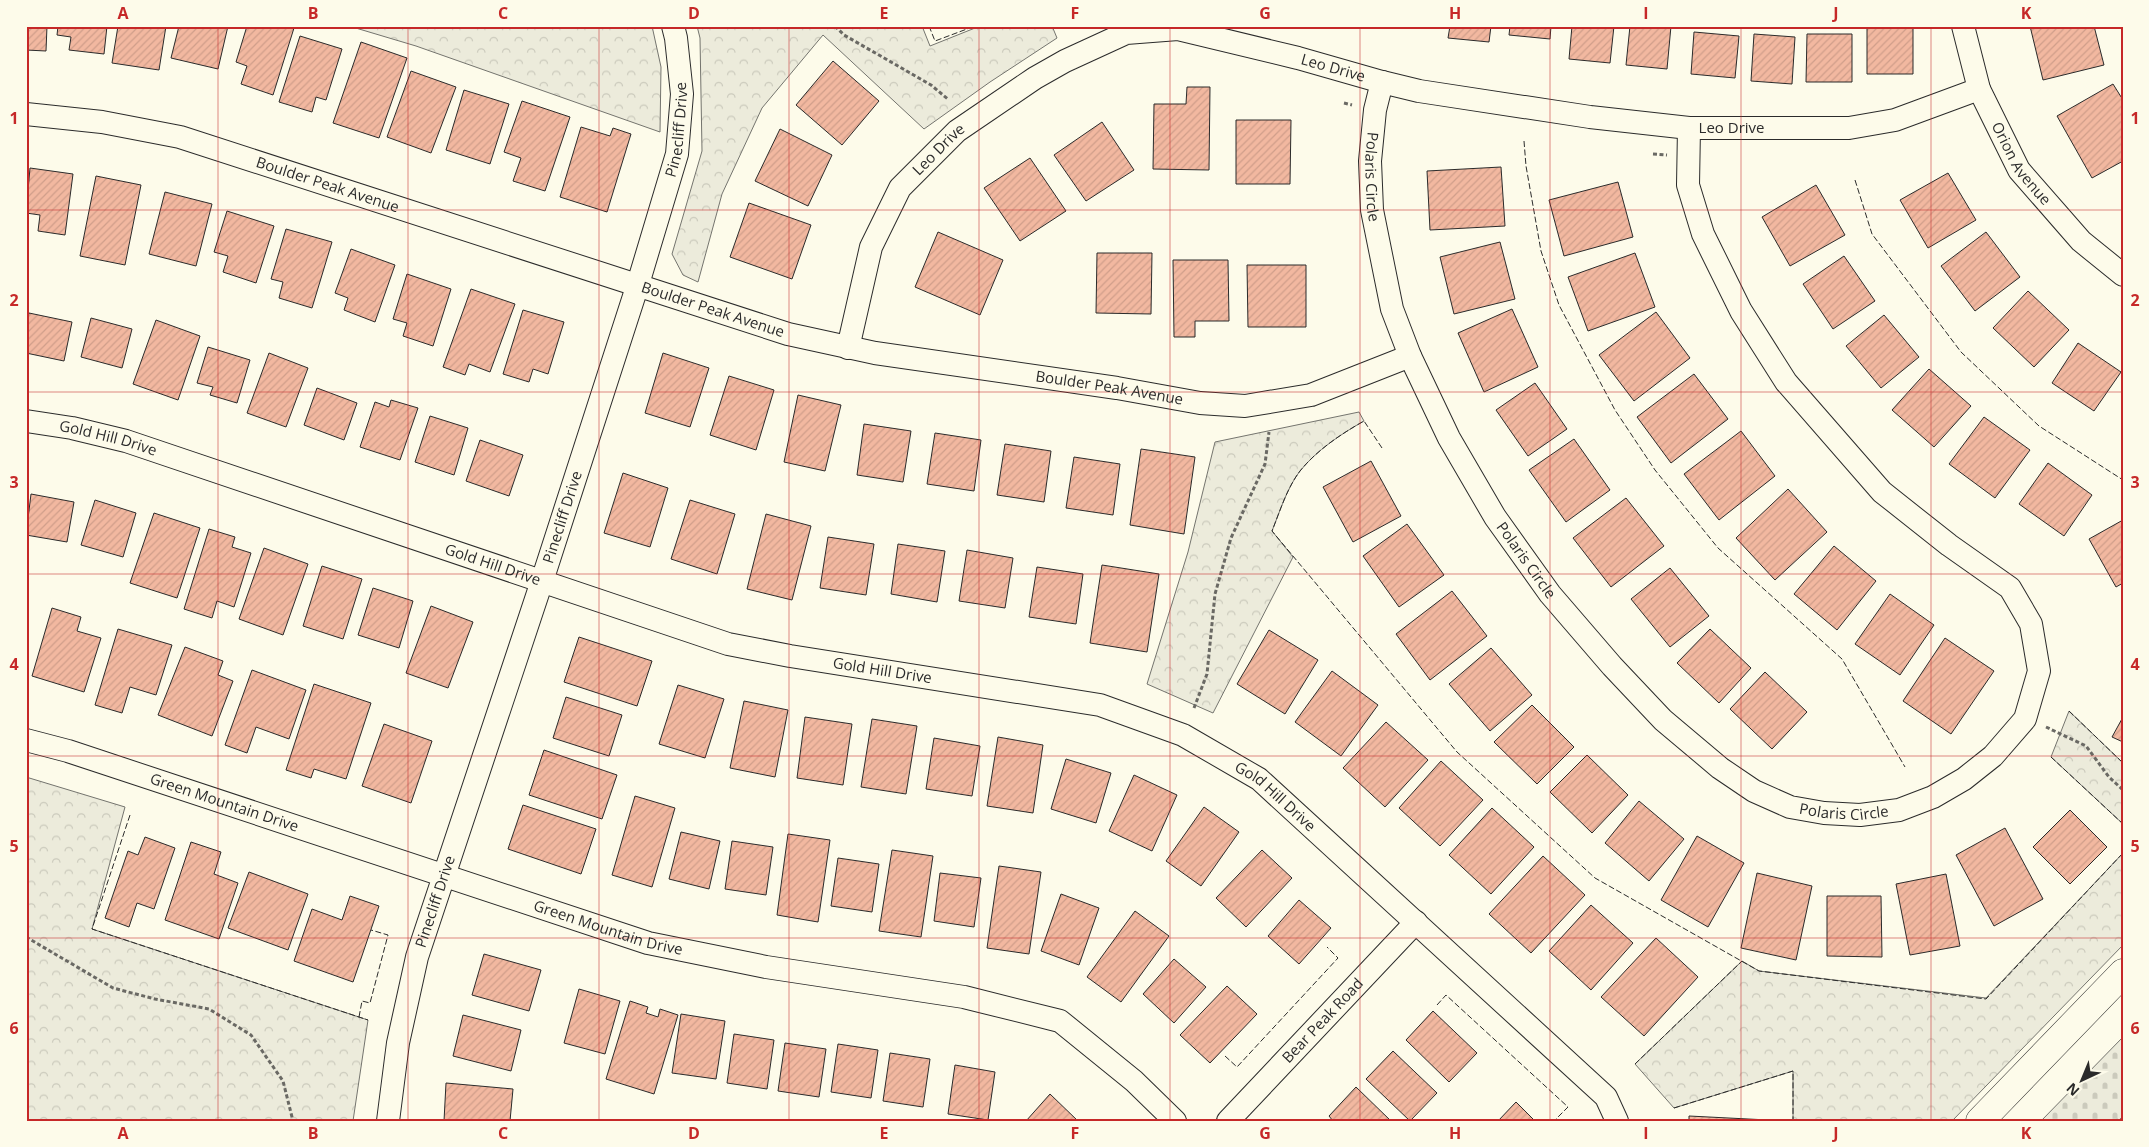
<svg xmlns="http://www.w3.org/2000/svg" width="2149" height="1147" font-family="'Open Sans',sans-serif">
<defs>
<pattern id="cemetery-stones" width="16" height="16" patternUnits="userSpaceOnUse" patternTransform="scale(1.25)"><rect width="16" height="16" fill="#ecebdb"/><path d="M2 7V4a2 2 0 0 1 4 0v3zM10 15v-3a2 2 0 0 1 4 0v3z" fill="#cbcabc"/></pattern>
<pattern id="park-crowns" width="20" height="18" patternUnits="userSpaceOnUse" patternTransform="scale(1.25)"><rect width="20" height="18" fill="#ecebdb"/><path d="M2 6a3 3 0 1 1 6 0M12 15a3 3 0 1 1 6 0" fill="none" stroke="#cbcabc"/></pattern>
<pattern id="building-hatch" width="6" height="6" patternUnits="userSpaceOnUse" patternTransform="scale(1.25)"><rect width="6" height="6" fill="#f2b8a0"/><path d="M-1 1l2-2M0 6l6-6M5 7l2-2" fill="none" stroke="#d09e8a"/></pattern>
</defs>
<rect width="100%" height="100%" fill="#fdfbea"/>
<path fill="url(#cemetery-stones)" stroke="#74746e" d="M 2123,1037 L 2123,1121 L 2041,1121 Z"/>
<path fill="url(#park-crowns)" stroke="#74746e" d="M 349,26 L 652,26 L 661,67 L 660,132 L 416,46 Z
M 697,26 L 922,26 L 930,46 L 980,26 L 1052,26 L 1057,38 L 990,82 L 924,129 L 823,35 L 762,108 L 722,194 L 698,282 L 683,275 L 672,254 L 702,151 L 700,38 Z
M 1359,412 L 1364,421 C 1341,434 1317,450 1300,471 C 1287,488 1280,511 1272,531 L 1293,557 L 1213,713 L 1147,684 L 1188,552 L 1215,442 Z
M 2069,711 L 2123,763 L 2123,824 L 2051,757 Z
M 26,777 L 125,807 L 92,929 L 368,1020 L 353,1121 L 26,1121 Z
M 2123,853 L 2123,945 L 1952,1121 L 1793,1121 L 1793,1071 L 1674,1108 L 1635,1064 L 1742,961 L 1759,971 L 1986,998 Z"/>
<path fill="url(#building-hatch)" stroke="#2b2b2b" d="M 26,26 L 47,26 L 46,51 L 26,50 Z
M 58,26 L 107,26 L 104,54 L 69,50 L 71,37 L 57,35 Z
M 118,26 L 166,26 L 159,70 L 112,63 Z
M 179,26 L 228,26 L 218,69 L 171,58 Z
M 247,26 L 294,28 L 273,95 L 241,84 L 247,66 L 236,62 Z
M 1450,26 L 1491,26 L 1489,42 L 1448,38 Z
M 1510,26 L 1551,26 L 1550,39 L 1509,35 Z
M 1572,26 L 1614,26 L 1610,63 L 1569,59 Z
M 1630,26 L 1671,26 L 1667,69 L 1626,65 Z
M 1867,26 L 1913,26 L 1913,74 L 1867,74 Z
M 2030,26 L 2094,26 L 2104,65 L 2043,80 Z
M 1694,32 L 1739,36 L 1735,78 L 1691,74 Z
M 1754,34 L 1795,37 L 1792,84 L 1751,81 Z
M 1807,34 L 1852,34 L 1852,82 L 1806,82 Z
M 300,36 L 342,49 L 326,100 L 316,97 L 312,112 L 279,102 Z
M 361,42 L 407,58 L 379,138 L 333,123 Z
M 833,61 L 879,101 L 842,145 L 796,105 Z
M 411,71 L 456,87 L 431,153 L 387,137 Z
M 2113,84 L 2123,100 L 2123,161 L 2092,178 L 2057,116 Z
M 1187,87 L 1210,87 L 1209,170 L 1153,169 L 1154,104 L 1186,104 Z
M 464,90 L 509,104 L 490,164 L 446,150 Z
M 522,101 L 570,117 L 545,191 L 513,181 L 521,158 L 504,152 Z
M 1236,120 L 1291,120 L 1290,184 L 1236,184 Z
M 1102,122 L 1134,170 L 1086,201 L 1054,155 Z
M 581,127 L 610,136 L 613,128 L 631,134 L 607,212 L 560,197 Z
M 780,129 L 832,155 L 808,206 L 755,181 Z
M 1030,158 L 1066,211 L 1020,241 L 984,188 Z
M 1501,167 L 1505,226 L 1430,230 L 1427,171 Z
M 30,168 L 73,174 L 65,235 L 38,231 L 40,215 L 26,213 Z
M 1948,173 L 1976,220 L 1928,248 L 1900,200 Z
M 96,176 L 141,185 L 125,265 L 80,256 Z
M 1618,182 L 1633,237 L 1564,256 L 1549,200 Z
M 1816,185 L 1845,235 L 1790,266 L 1762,217 Z
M 165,192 L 212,204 L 196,266 L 149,254 Z
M 749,203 L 811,225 L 792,279 L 730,257 Z
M 227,211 L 274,226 L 256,283 L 223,272 L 228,256 L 214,252 Z
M 286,229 L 332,242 L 312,308 L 279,298 L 283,282 L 271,279 Z
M 938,232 L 1003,260 L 980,315 L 915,287 Z
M 1986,232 L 2020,277 L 1975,311 L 1941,266 Z
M 1500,242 L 1515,299 L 1454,314 L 1440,257 Z
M 351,249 L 395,265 L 375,322 L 344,310 L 348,298 L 335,293 Z
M 1097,253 L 1152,253 L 1151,314 L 1096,313 Z
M 1635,253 L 1655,307 L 1588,331 L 1568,277 Z
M 1844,256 L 1875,301 L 1833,329 L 1803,284 Z
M 1173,260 L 1228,260 L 1229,321 L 1195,321 L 1195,337 L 1174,337 Z
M 1247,265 L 1306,265 L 1306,327 L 1248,327 Z
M 407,274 L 451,289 L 433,346 L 403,336 L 407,323 L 393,319 Z
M 471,289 L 515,304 L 490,372 L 469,364 L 465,375 L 443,367 Z
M 2028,291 L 2069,330 L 2034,367 L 1993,328 Z
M 1512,309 L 1538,367 L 1484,392 L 1458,333 Z
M 523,310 L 564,322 L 548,374 L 533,369 L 529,382 L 503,374 Z
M 1656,312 L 1690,358 L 1634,401 L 1599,355 Z
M 29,313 L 72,322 L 64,361 L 26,353 L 26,325 Z
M 1884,315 L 1919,357 L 1881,388 L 1846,346 Z
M 91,318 L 132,329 L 122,368 L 81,357 Z
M 156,320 L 200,336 L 178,400 L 133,384 Z
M 2078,343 L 2121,372 L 2094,411 L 2052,383 Z
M 208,347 L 250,360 L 237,403 L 210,395 L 213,387 L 197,383 Z
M 269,353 L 308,368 L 286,427 L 247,413 Z
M 663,353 L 709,368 L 690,427 L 645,413 Z
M 1929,369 L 1971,406 L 1934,447 L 1892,410 Z
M 1694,374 L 1728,419 L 1671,463 L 1637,417 Z
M 729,376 L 774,390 L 756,450 L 710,435 Z
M 1535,383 L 1567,429 L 1528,456 L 1496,410 Z
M 317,388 L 357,403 L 344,440 L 304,425 Z
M 798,395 L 841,405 L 825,471 L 784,462 Z
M 391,400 L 418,408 L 400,460 L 360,447 L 375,402 L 389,407 Z
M 430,416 L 468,428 L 454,475 L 415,462 Z
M 1984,417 L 2030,450 L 1995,498 L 1949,464 Z
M 864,424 L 911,431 L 903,482 L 857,475 Z
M 1741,431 L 1775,476 L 1719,520 L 1684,474 Z
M 935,433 L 981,440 L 974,491 L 927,484 Z
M 1574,439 L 1610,490 L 1566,522 L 1529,470 Z
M 480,440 L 523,455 L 509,496 L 466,481 Z
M 1005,444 L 1051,451 L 1044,502 L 997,495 Z
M 1141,449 L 1195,457 L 1184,534 L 1130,525 Z
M 1074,457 L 1120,464 L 1113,515 L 1066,508 Z
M 1371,461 L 1401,516 L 1353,542 L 1323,487 Z
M 2048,463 L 2092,495 L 2064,536 L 2019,504 Z
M 623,473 L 668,488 L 650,547 L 604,533 Z
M 1788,489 L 1827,532 L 1775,580 L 1736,538 Z
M 31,494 L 74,502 L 67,542 L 26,535 Z
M 1626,498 L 1664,546 L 1611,587 L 1573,538 Z
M 95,500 L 136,513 L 123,557 L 81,545 Z
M 690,500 L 735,514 L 717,574 L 671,559 Z
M 154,513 L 200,528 L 177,598 L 130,583 Z
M 766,514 L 811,526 L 792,600 L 747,589 Z
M 2123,520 L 2123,583 L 2116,587 L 2089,539 Z
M 1407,524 L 1444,575 L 1399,607 L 1363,556 Z
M 209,529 L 235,537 L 232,547 L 251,553 L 234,607 L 217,601 L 212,618 L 184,609 Z
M 828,537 L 874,544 L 866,595 L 820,588 Z
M 898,544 L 945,551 L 937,602 L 891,594 Z
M 1834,546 L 1876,581 L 1837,630 L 1794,594 Z
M 264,548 L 308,564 L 283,635 L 239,619 Z
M 967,550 L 1013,558 L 1005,608 L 959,601 Z
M 1102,565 L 1159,574 L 1147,652 L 1090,643 Z
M 322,566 L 362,579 L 343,639 L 303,626 Z
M 1037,567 L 1083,574 L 1076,624 L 1029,617 Z
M 1670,568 L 1709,616 L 1670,647 L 1631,599 Z
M 373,588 L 413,601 L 399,648 L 358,635 Z
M 1452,591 L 1487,636 L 1430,680 L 1396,634 Z
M 1890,594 L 1934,625 L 1900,675 L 1855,644 Z
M 431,606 L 473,622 L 448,688 L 406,673 Z
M 52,608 L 81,617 L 77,631 L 101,638 L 84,692 L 32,676 Z
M 118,629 L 172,645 L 156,695 L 130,687 L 122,713 L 95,705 Z
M 1710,629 L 1751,668 L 1719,703 L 1677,663 Z
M 1269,630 L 1318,660 L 1285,714 L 1237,684 Z
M 579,637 L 652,661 L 637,706 L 564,682 Z
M 1945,638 L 1994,671 L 1951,734 L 1903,701 Z
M 185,647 L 223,661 L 218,675 L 233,681 L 212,736 L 158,715 Z
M 1491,648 L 1532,695 L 1490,731 L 1449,684 Z
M 252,670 L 306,690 L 289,739 L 256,727 L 247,753 L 225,745 Z
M 1332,671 L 1378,705 L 1341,756 L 1295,722 Z
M 1765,672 L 1807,712 L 1772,749 L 1730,709 Z
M 314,684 L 371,703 L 346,779 L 314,769 L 311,778 L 286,770 Z
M 678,685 L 724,699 L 705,758 L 659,744 Z
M 566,697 L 622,715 L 609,756 L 553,738 Z
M 744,701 L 788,710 L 775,777 L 730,768 Z
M 1532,705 L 1574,747 L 1537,784 L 1494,742 Z
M 805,717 L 852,724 L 843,785 L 797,778 Z
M 2123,717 L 2123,742 L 2112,737 Z
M 872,719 L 917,726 L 906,794 L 861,787 Z
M 1386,722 L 1428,760 L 1385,807 L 1343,768 Z
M 384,724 L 432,741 L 411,803 L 362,786 Z
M 998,737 L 1043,745 L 1033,813 L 987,806 Z
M 934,738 L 980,746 L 972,796 L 926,789 Z
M 544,750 L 617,775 L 602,819 L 529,795 Z
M 1587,755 L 1628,795 L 1592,833 L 1550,792 Z
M 1066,759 L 1111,773 L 1096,823 L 1051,809 Z
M 1441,761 L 1483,800 L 1440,846 L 1399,808 Z
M 1134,775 L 1177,795 L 1152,851 L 1109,831 Z
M 635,796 L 675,808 L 652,887 L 612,875 Z
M 1639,801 L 1684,839 L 1649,881 L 1605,843 Z
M 523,805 L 596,829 L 581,874 L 508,849 Z
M 1204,807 L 1239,832 L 1201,886 L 1166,861 Z
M 1492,808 L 1534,847 L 1491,894 L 1449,855 Z
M 2070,810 L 2107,847 L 2070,884 L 2033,847 Z
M 2005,828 L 2043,899 L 1994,926 L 1956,855 Z
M 681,832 L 720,841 L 709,889 L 669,879 Z
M 788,834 L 830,840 L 818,922 L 777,915 Z
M 1697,836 L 1744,863 L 1708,927 L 1661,900 Z
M 145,837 L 175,848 L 154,909 L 137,903 L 129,927 L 105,918 L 128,851 L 138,855 Z
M 732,841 L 773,847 L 766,895 L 725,889 Z
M 191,842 L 221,852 L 214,874 L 238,883 L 219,939 L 165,920 Z
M 892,850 L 933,856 L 921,937 L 879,931 Z
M 1262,850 L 1292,878 L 1246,927 L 1216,898 Z
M 1543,856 L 1585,895 L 1531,953 L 1489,914 Z
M 838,858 L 879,864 L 872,912 L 831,906 Z
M 999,866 L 1041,872 L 1029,954 L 987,948 Z
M 249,872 L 308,894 L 288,950 L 228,928 Z
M 940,873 L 981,878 L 974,927 L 934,921 Z
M 1757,873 L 1812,886 L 1796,960 L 1741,948 Z
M 1946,874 L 1960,946 L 1910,955 L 1896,884 Z
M 1061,894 L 1099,908 L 1079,965 L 1041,951 Z
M 350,896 L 379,906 L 353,982 L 294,961 L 312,909 L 342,920 Z
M 1827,896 L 1881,896 L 1882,957 L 1827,956 Z
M 1299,900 L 1331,928 L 1299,964 L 1268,936 Z
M 1591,905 L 1633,943 L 1591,990 L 1549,951 Z
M 1135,911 L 1169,936 L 1121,1002 L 1087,977 Z
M 1656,938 L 1698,977 L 1644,1036 L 1601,997 Z
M 484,954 L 541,970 L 529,1011 L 472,995 Z
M 1174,959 L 1206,987 L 1174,1023 L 1143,994 Z
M 1227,986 L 1257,1014 L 1210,1063 L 1180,1035 Z
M 579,989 L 620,1001 L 605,1054 L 564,1043 Z
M 630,1001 L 648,1007 L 646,1013 L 658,1017 L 660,1009 L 678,1015 L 654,1094 L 606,1079 Z
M 1433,1011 L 1477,1053 L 1449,1082 L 1406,1040 Z
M 681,1014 L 725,1021 L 716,1079 L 672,1073 Z
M 463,1015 L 521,1030 L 511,1071 L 453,1056 Z
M 734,1034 L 774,1040 L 767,1089 L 727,1083 Z
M 785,1043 L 826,1049 L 819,1097 L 778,1091 Z
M 838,1044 L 878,1050 L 871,1098 L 831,1092 Z
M 1393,1051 L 1437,1093 L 1410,1121 L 1366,1079 Z
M 890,1053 L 930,1059 L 923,1107 L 883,1101 Z
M 955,1065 L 995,1072 L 988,1120 L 948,1114 Z
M 446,1083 L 513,1089 L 510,1121 L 444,1121 Z
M 1356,1087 L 1391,1121 L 1333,1121 L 1329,1116 Z
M 1050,1094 L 1078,1121 L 1026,1121 Z
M 1516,1102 L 1535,1121 L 1498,1121 Z
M 1689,1116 L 1768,1120 L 1768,1121 L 1689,1121 Z"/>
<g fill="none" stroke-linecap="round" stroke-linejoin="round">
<defs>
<g id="minor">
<path id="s1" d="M 1963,26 L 1979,89 L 2019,170 L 2081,241 L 2123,275"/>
<path id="s2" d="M 1382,82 L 1375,110 L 1370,161 L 1372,210 L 1392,309 L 1410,356 L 1449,438 L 1495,517 L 1550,594 L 1612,666 L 1663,720 L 1720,768 L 1754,791 L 1790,807 L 1824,813 L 1860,815 L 1899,810 L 1933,797 L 1964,779 L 1993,756 L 2025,719 L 2039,671 L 2031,624 L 2010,588 L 1949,545 L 1882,492 L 1786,382 L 1741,311 L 1703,234 L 1688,185 L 1689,128"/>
<path id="s3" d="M 26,114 L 102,122 L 180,137 L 788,334 L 875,353 L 1117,388 L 1200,403 L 1245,406 L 1311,395 L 1410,356"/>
<path id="s4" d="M 848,348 L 871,247 L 900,188 L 957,131 L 1035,78 L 1065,61 L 1126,33 L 1178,29 L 1298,58 L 1382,82 L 1419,91 L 1590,117 L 1689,128 L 1849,128 L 1895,120 L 1979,89"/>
<path id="s5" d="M 26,421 L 72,428 L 126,441 L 728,644 L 790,656 L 1100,705 L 1183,735 L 1259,779 L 1606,1097 L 1617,1121"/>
<path id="s6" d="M 26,740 L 68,751 L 648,943 L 766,967 L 964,997 L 1060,1021 L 1134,1081 L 1175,1121"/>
<path id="s7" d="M 388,1121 L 398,1043 L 417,957 L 542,581 L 638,284 L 677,154 L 682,94 L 676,38 L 673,26"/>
<path id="s8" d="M 1228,1121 L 1416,922"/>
</g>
<path id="tertiary" d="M 1980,1121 L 2123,973"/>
</defs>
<use href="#minor" stroke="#2b2b2b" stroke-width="24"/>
<use href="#tertiary" stroke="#2b2b2b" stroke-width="29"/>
<path stroke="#6a6964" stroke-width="3" stroke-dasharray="4 2.5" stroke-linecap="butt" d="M 835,26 L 844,35 L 931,85 L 949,100
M 1344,103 L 1352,105
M 1653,154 L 1667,155
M 1194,708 L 1207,674 L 1215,594 L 1231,538 L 1265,464 L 1269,432
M 2046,727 L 2086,746 L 2109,777 L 2123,790
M 26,937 L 113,988 L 155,999 L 209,1009 L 251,1035 L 283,1081 L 293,1121
M 2114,1121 L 2123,1119"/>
<use href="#minor" stroke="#fdfbea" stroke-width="22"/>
<use href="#tertiary" stroke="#fdfbea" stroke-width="28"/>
<path stroke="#2b2b2b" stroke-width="1" stroke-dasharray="6 2.5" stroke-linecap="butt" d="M 929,26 L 935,41 L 975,26
M 1524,141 L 1526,166 L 1541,251 L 1559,305 L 1615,410 L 1655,470 L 1718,548 L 1842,659 L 1905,767
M 1855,180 L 1872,234 L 1961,352 L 2039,426 L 2123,480
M 1382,448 L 1364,421 C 1341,434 1317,450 1300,471 C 1287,488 1280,511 1272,531 L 1457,752 L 1595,878 L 1759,971 L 1986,999 L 2123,853
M 2069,711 L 2123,763
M 2051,757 L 2123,824
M 130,815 L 92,929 L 368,1020
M 1437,1005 L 1446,995 L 1568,1107 L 1554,1121
M 359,1017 L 362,1001 L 370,1003 L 388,935 L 371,930
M 1225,1056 L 1237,1067 L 1338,958 L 1327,947
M 1635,1064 L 1742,961
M 1674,1108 L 1793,1071 L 1793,1121"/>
</g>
<path fill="none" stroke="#c62828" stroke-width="1" stroke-opacity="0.55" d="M 218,26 L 218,1121M 408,26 L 408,1121M 599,26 L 599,1121M 789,26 L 789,1121M 979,26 L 979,1121M 1170,26 L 1170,1121M 1360,26 L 1360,1121M 1550,26 L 1550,1121M 1741,26 L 1741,1121M 1931,26 L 1931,1121M 26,210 L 2123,210M 26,392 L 2123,392M 26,574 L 2123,574M 26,756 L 2123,756M 26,938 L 2123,938"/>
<g text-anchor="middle" stroke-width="4" stroke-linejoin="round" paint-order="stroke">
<g font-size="15" fill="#2b2b2b" stroke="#fdfbea">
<text dy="5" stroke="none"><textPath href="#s4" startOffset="658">Leo Drive</textPath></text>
<text dy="5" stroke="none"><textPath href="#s4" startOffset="1062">Leo Drive</textPath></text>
<text dy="5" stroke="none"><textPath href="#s7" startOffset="1035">Pinecliff Drive</textPath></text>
<text dy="5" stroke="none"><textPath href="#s4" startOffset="224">Leo Drive</textPath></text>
<text dy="5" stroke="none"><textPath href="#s1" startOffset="151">Orion Avenue</textPath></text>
<text dy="5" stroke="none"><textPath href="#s2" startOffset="96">Polaris Circle</textPath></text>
<text dy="5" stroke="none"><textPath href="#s3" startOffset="311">Boulder Peak Avenue</textPath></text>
<text dy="5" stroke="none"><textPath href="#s3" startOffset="716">Boulder Peak Avenue</textPath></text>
<text dy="5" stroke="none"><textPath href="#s3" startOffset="1121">Boulder Peak Avenue</textPath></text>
<text dy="5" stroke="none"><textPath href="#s5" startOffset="84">Gold Hill Drive</textPath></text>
<text dy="5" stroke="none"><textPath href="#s7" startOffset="630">Pinecliff Drive</textPath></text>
<text dy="5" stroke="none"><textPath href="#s2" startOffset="516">Polaris Circle</textPath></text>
<text dy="5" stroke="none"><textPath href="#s5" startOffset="489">Gold Hill Drive</textPath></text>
<text dy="5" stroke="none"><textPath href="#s5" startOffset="894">Gold Hill Drive</textPath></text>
<text dy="5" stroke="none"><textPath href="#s5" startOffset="1314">Gold Hill Drive</textPath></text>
<text dy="5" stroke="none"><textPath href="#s6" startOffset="208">Green Mountain Drive</textPath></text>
<text dy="5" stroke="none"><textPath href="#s2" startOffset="936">Polaris Circle</textPath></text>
<text dy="5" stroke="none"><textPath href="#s7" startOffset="225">Pinecliff Drive</textPath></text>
<text dy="5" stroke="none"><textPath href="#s6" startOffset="612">Green Mountain Drive</textPath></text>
<text dy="5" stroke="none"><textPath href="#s8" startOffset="138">Bear Peak Road</textPath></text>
</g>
</g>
<rect width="2149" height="1147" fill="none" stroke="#fdfbea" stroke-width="55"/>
<g transform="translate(2082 1080) rotate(224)" stroke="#fdfbea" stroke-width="4" paint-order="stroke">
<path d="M0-4L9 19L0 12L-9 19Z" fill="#2b2b2b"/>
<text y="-8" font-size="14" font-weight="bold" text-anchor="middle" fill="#2b2b2b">N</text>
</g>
<rect x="28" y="28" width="2094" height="1092" fill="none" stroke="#c62828" stroke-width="2"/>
<g font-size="16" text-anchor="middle" font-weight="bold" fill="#c62828">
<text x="123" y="19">A</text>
<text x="313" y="19">B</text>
<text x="503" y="19">C</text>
<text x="694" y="19">D</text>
<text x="884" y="19">E</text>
<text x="1075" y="19">F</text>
<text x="1265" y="19">G</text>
<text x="1455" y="19">H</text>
<text x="1646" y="19">I</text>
<text x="1836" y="19">J</text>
<text x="2026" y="19">K</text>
<text x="14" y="124">1</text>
<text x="2135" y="124">1</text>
<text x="14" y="306">2</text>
<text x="2135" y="306">2</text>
<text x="14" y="488">3</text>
<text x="2135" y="488">3</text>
<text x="14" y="670">4</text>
<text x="2135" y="670">4</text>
<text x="14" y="852">5</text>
<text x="2135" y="852">5</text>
<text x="14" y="1034">6</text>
<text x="2135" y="1034">6</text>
<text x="123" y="1139">A</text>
<text x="313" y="1139">B</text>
<text x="503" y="1139">C</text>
<text x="694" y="1139">D</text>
<text x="884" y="1139">E</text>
<text x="1075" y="1139">F</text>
<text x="1265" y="1139">G</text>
<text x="1455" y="1139">H</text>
<text x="1646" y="1139">I</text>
<text x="1836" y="1139">J</text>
<text x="2026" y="1139">K</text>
</g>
</svg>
